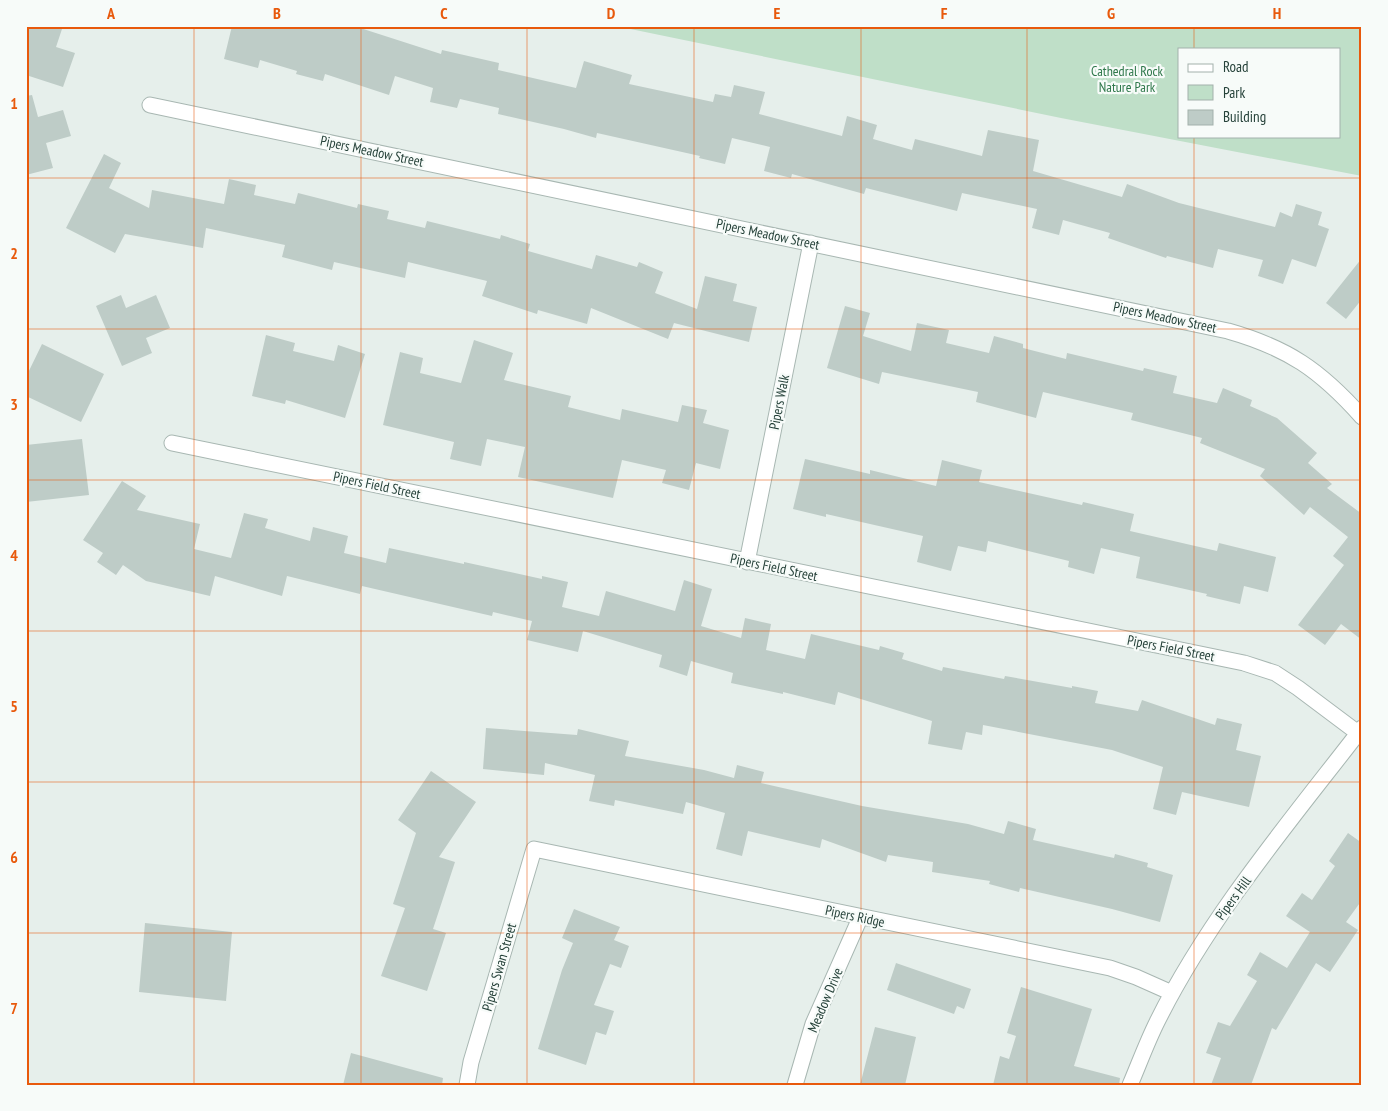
<svg xmlns="http://www.w3.org/2000/svg" width="1388" height="1111" font-family="'PT Sans Narrow',sans-serif">
<rect width="100%" height="100%" fill="#e6efeb"/>
<path fill="#bfdfc8" fill-rule="evenodd" d="M 616,26 L 1362,26 L 1362,176 L 1061,118 ZM 1179,49 L 1339,49 L 1339,136 L 1179,136 Z"/>
<path fill="#beccc7" d="M 26,26 L 63,26 L 56,47 L 75,53 L 63,87 L 26,75 Z
M 232,26 L 354,26 L 441,54 L 442,50 L 499,63 L 498,70 L 576,88 L 584,61 L 632,75 L 629,84 L 713,102 L 715,94 L 731,97 L 734,85 L 765,92 L 759,114 L 842,136 L 847,116 L 877,125 L 873,139 L 912,150 L 915,139 L 982,156 L 988,130 L 1039,140 L 1033,171 L 1122,197 L 1127,184 L 1179,203 L 1275,227 L 1280,212 L 1292,217 L 1296,204 L 1322,212 L 1318,225 L 1329,229 L 1316,267 L 1292,259 L 1283,284 L 1258,276 L 1263,260 L 1218,249 L 1213,268 L 1167,256 L 1166,258 L 1108,238 L 1110,233 L 1063,220 L 1059,235 L 1032,228 L 1037,209 L 962,193 L 957,211 L 866,188 L 864,194 L 792,174 L 791,178 L 764,171 L 770,147 L 732,138 L 725,164 L 699,158 L 700,156 L 597,133 L 596,138 L 564,129 L 498,114 L 499,108 L 460,99 L 457,108 L 430,102 L 433,88 L 395,76 L 389,95 L 325,74 L 323,81 L 296,74 L 297,71 L 260,60 L 258,68 L 224,59 Z
M 32,95 L 38,117 L 63,110 L 71,136 L 46,143 L 53,168 L 26,175 L 26,96 Z
M 104,154 L 121,163 L 109,188 L 149,208 L 152,190 L 224,204 L 229,179 L 256,185 L 254,195 L 295,204 L 298,193 L 357,208 L 358,204 L 389,211 L 387,219 L 425,228 L 427,221 L 500,239 L 501,235 L 530,244 L 528,251 L 592,269 L 596,255 L 637,267 L 639,262 L 663,272 L 655,293 L 697,309 L 705,276 L 737,284 L 733,301 L 757,307 L 749,342 L 674,323 L 668,339 L 591,308 L 587,324 L 538,310 L 537,314 L 482,296 L 487,281 L 408,262 L 405,278 L 334,262 L 332,270 L 282,257 L 285,245 L 206,228 L 203,248 L 125,234 L 115,253 L 66,228 Z
M 1362,258 L 1362,299 L 1346,319 L 1326,303 Z
M 121,295 L 126,308 L 156,295 L 170,328 L 146,338 L 152,353 L 122,366 L 96,306 Z
M 845,306 L 870,313 L 863,336 L 911,351 L 917,323 L 949,330 L 946,343 L 989,353 L 994,336 L 1023,344 L 1023,348 L 1066,359 L 1067,353 L 1143,371 L 1144,368 L 1177,376 L 1173,393 L 1217,403 L 1223,388 L 1252,400 L 1250,406 L 1277,418 L 1317,453 L 1308,463 L 1332,484 L 1327,488 L 1362,514 L 1362,640 L 1341,624 L 1325,645 L 1298,625 L 1344,565 L 1333,556 L 1348,537 L 1310,507 L 1304,515 L 1260,476 L 1265,469 L 1200,443 L 1202,438 L 1131,420 L 1133,413 L 1043,392 L 1036,418 L 976,402 L 978,392 L 882,372 L 879,384 L 827,368 Z
M 266,335 L 295,343 L 293,351 L 334,361 L 338,345 L 365,354 L 345,418 L 286,400 L 285,404 L 252,396 Z
M 474,340 L 513,353 L 504,380 L 571,396 L 568,407 L 620,420 L 622,409 L 678,422 L 682,405 L 707,410 L 703,423 L 729,430 L 720,469 L 696,463 L 689,490 L 662,483 L 666,470 L 622,460 L 613,498 L 518,477 L 525,447 L 487,439 L 481,466 L 450,459 L 454,442 L 383,425 L 400,352 L 423,358 L 420,373 L 461,383 Z
M 42,344 L 104,374 L 81,422 L 26,396 L 26,377 Z
M 82,439 L 89,495 L 26,502 L 26,445 Z
M 805,459 L 870,474 L 870,470 L 936,486 L 942,460 L 982,470 L 979,482 L 1082,505 L 1083,502 L 1134,514 L 1130,531 L 1217,551 L 1219,543 L 1276,557 L 1268,592 L 1244,586 L 1240,604 L 1206,596 L 1207,594 L 1136,578 L 1140,557 L 1101,548 L 1094,574 L 1068,567 L 1069,561 L 988,541 L 986,552 L 958,546 L 951,571 L 917,562 L 923,536 L 826,514 L 826,517 L 793,509 Z
M 122,481 L 146,496 L 137,510 L 200,524 L 194,549 L 231,558 L 244,513 L 268,519 L 265,528 L 310,541 L 313,527 L 348,536 L 344,553 L 386,563 L 389,548 L 464,564 L 464,562 L 542,579 L 542,576 L 568,582 L 562,607 L 599,616 L 606,591 L 675,611 L 684,580 L 712,589 L 701,626 L 741,638 L 745,618 L 771,624 L 766,650 L 805,659 L 811,634 L 879,650 L 880,646 L 904,653 L 902,659 L 942,671 L 943,667 L 1004,679 L 1005,676 L 1072,688 L 1072,686 L 1098,691 L 1095,703 L 1138,711 L 1142,700 L 1215,725 L 1217,718 L 1242,724 L 1236,750 L 1261,756 L 1249,807 L 1182,792 L 1176,815 L 1153,809 L 1163,767 L 1112,750 L 983,725 L 982,735 L 966,732 L 962,750 L 928,744 L 932,721 L 838,692 L 835,705 L 783,692 L 783,694 L 731,683 L 733,673 L 691,661 L 687,676 L 659,667 L 662,655 L 583,631 L 578,652 L 527,640 L 532,621 L 493,612 L 492,616 L 362,586 L 360,594 L 287,576 L 282,596 L 215,576 L 210,596 L 146,581 L 123,565 L 116,575 L 97,562 L 103,553 L 83,540 Z
M 486,728 L 577,735 L 578,729 L 629,741 L 625,756 L 704,770 L 734,778 L 737,765 L 764,772 L 761,783 L 862,806 L 968,824 L 1004,834 L 1008,821 L 1036,829 L 1033,840 L 1114,858 L 1115,854 L 1148,863 L 1147,867 L 1173,875 L 1160,922 L 1112,909 L 1020,888 L 1019,892 L 989,884 L 990,881 L 932,872 L 933,862 L 888,855 L 886,862 L 822,839 L 820,848 L 748,831 L 742,856 L 716,849 L 725,813 L 686,802 L 683,814 L 615,800 L 614,806 L 589,801 L 595,775 L 545,763 L 544,775 L 483,769 Z
M 431,771 L 476,802 L 439,857 L 455,862 L 433,929 L 446,933 L 427,991 L 381,976 L 405,908 L 393,904 L 416,833 L 398,820 Z
M 1348,833 L 1362,843 L 1362,900 L 1346,922 L 1358,930 L 1330,972 L 1316,963 L 1276,1030 L 1272,1028 L 1251,1085 L 1211,1085 L 1221,1058 L 1206,1053 L 1218,1022 L 1230,1026 L 1257,981 L 1247,975 L 1260,952 L 1287,968 L 1310,932 L 1286,916 L 1302,893 L 1312,900 L 1335,866 L 1329,861 Z
M 574,909 L 620,927 L 614,940 L 629,946 L 621,968 L 610,964 L 594,1005 L 614,1011 L 606,1035 L 596,1032 L 586,1065 L 538,1049 L 562,970 L 573,943 L 562,938 Z
M 145,923 L 232,932 L 226,1001 L 139,992 Z
M 896,963 L 971,989 L 964,1009 L 957,1006 L 954,1014 L 887,990 Z
M 1021,987 L 1092,1009 L 1074,1066 L 1120,1078 L 1119,1085 L 993,1085 L 1000,1056 L 1009,1059 L 1016,1036 L 1007,1033 Z
M 875,1027 L 916,1037 L 905,1085 L 860,1085 Z
M 351,1053 L 443,1078 L 442,1085 L 343,1085 Z"/>
<g fill="none" stroke-linecap="round" stroke-linejoin="round">
<defs>
<path id="street" d="M 150,105 L 1228,331 C 1288,348 1320,370 1362,417
M 172,443 L 1244,663 L 1275,673 L 1298,688 L 1358,733
M 747,562 L 811,243
M 467,1085 L 471,1062 L 534,849 L 1110,968 L 1136,977 L 1172,993
M 795,1085 L 813,1024 L 860,918
M 1130,1085 C 1139,1064 1147,1042 1157,1022 C 1209,917 1291,820 1362,728"/>
</defs>
<use href="#street" stroke="#a8b7b2" stroke-width="17"/>
<use href="#street" stroke="#fff" stroke-width="15"/>
</g>
<path fill="none" stroke="#e8590c" stroke-width="1" stroke-opacity="0.55" d="M 194,26 L 194,1085M 361,26 L 361,1085M 527,26 L 527,1085M 694,26 L 694,1085M 861,26 L 861,1085M 1027,26 L 1027,1085M 1194,26 L 1194,49M 1194,136 L 1194,1085M 26,178 L 1362,178M 26,329 L 1362,329M 26,480 L 1362,480M 26,631 L 1362,631M 26,782 L 1362,782M 26,933 L 1362,933"/>
<g text-anchor="middle" stroke-width="4.5" stroke-linejoin="round" paint-order="stroke">
<g font-size="14" fill="#2f784b" stroke="#f7fbf9">
<text x="1127" y="76">Cathedral Rock<tspan x="1127" dy="16">Nature Park</tspan></text>
</g>
<g font-size="14" fill="#254139" stroke="#f7fbf9">
<text transform="translate(372 151) rotate(12)" y="5">Pipers Meadow Street</text>
<text transform="translate(768 234) rotate(12)" y="5">Pipers Meadow Street</text>
<text transform="translate(1165 317) rotate(12)" y="5">Pipers Meadow Street</text>
<text transform="translate(779 402) rotate(-79)" y="5">Pipers Walk</text>
<text transform="translate(377 485) rotate(12)" y="5">Pipers Field Street</text>
<text transform="translate(774 567) rotate(12)" y="5">Pipers Field Street</text>
<text transform="translate(1171 648) rotate(11)" y="5">Pipers Field Street</text>
<text transform="translate(1233 898) rotate(-54)" y="5">Pipers Hill</text>
<text transform="translate(855 916) rotate(12)" y="5">Pipers Ridge</text>
<text transform="translate(499 967) rotate(-74)" y="5">Pipers Swan Street</text>
<text transform="translate(825 1000) rotate(-67)" y="5">Meadow Drive</text>
</g>
</g>
<rect width="1388" height="1111" fill="none" stroke="#f7fbf9" stroke-width="55"/>
<rect x="1178" y="48" width="162" height="90" fill="#f7fbf9" stroke="#a3b1ac"/>
<rect x="1188" y="64" width="25" height="8" fill="#ffffff" stroke="#a3b1ac"/>
<text x="1223" y="72" font-size="15" fill="#254139">Road</text>
<rect x="1188" y="85" width="25" height="15" fill="#bfdfc8" stroke="#a3b1ac"/>
<text x="1223" y="98" font-size="15" fill="#254139">Park</text>
<rect x="1188" y="110" width="25" height="15" fill="#beccc7" stroke="#a3b1ac"/>
<text x="1223" y="122" font-size="15" fill="#254139">Building</text>
<rect x="28" y="28" width="1332" height="1056" fill="none" stroke="#e8590c" stroke-width="2"/>
<g font-size="16" text-anchor="middle" font-weight="bold" fill="#e8590c">
<text x="111" y="19">A</text>
<text x="277" y="19">B</text>
<text x="444" y="19">C</text>
<text x="611" y="19">D</text>
<text x="777" y="19">E</text>
<text x="944" y="19">F</text>
<text x="1111" y="19">G</text>
<text x="1277" y="19">H</text>
<text x="14" y="109">1</text>
<text x="14" y="259">2</text>
<text x="14" y="410">3</text>
<text x="14" y="561">4</text>
<text x="14" y="712">5</text>
<text x="14" y="863">6</text>
<text x="14" y="1014">7</text>
</g>
</svg>
